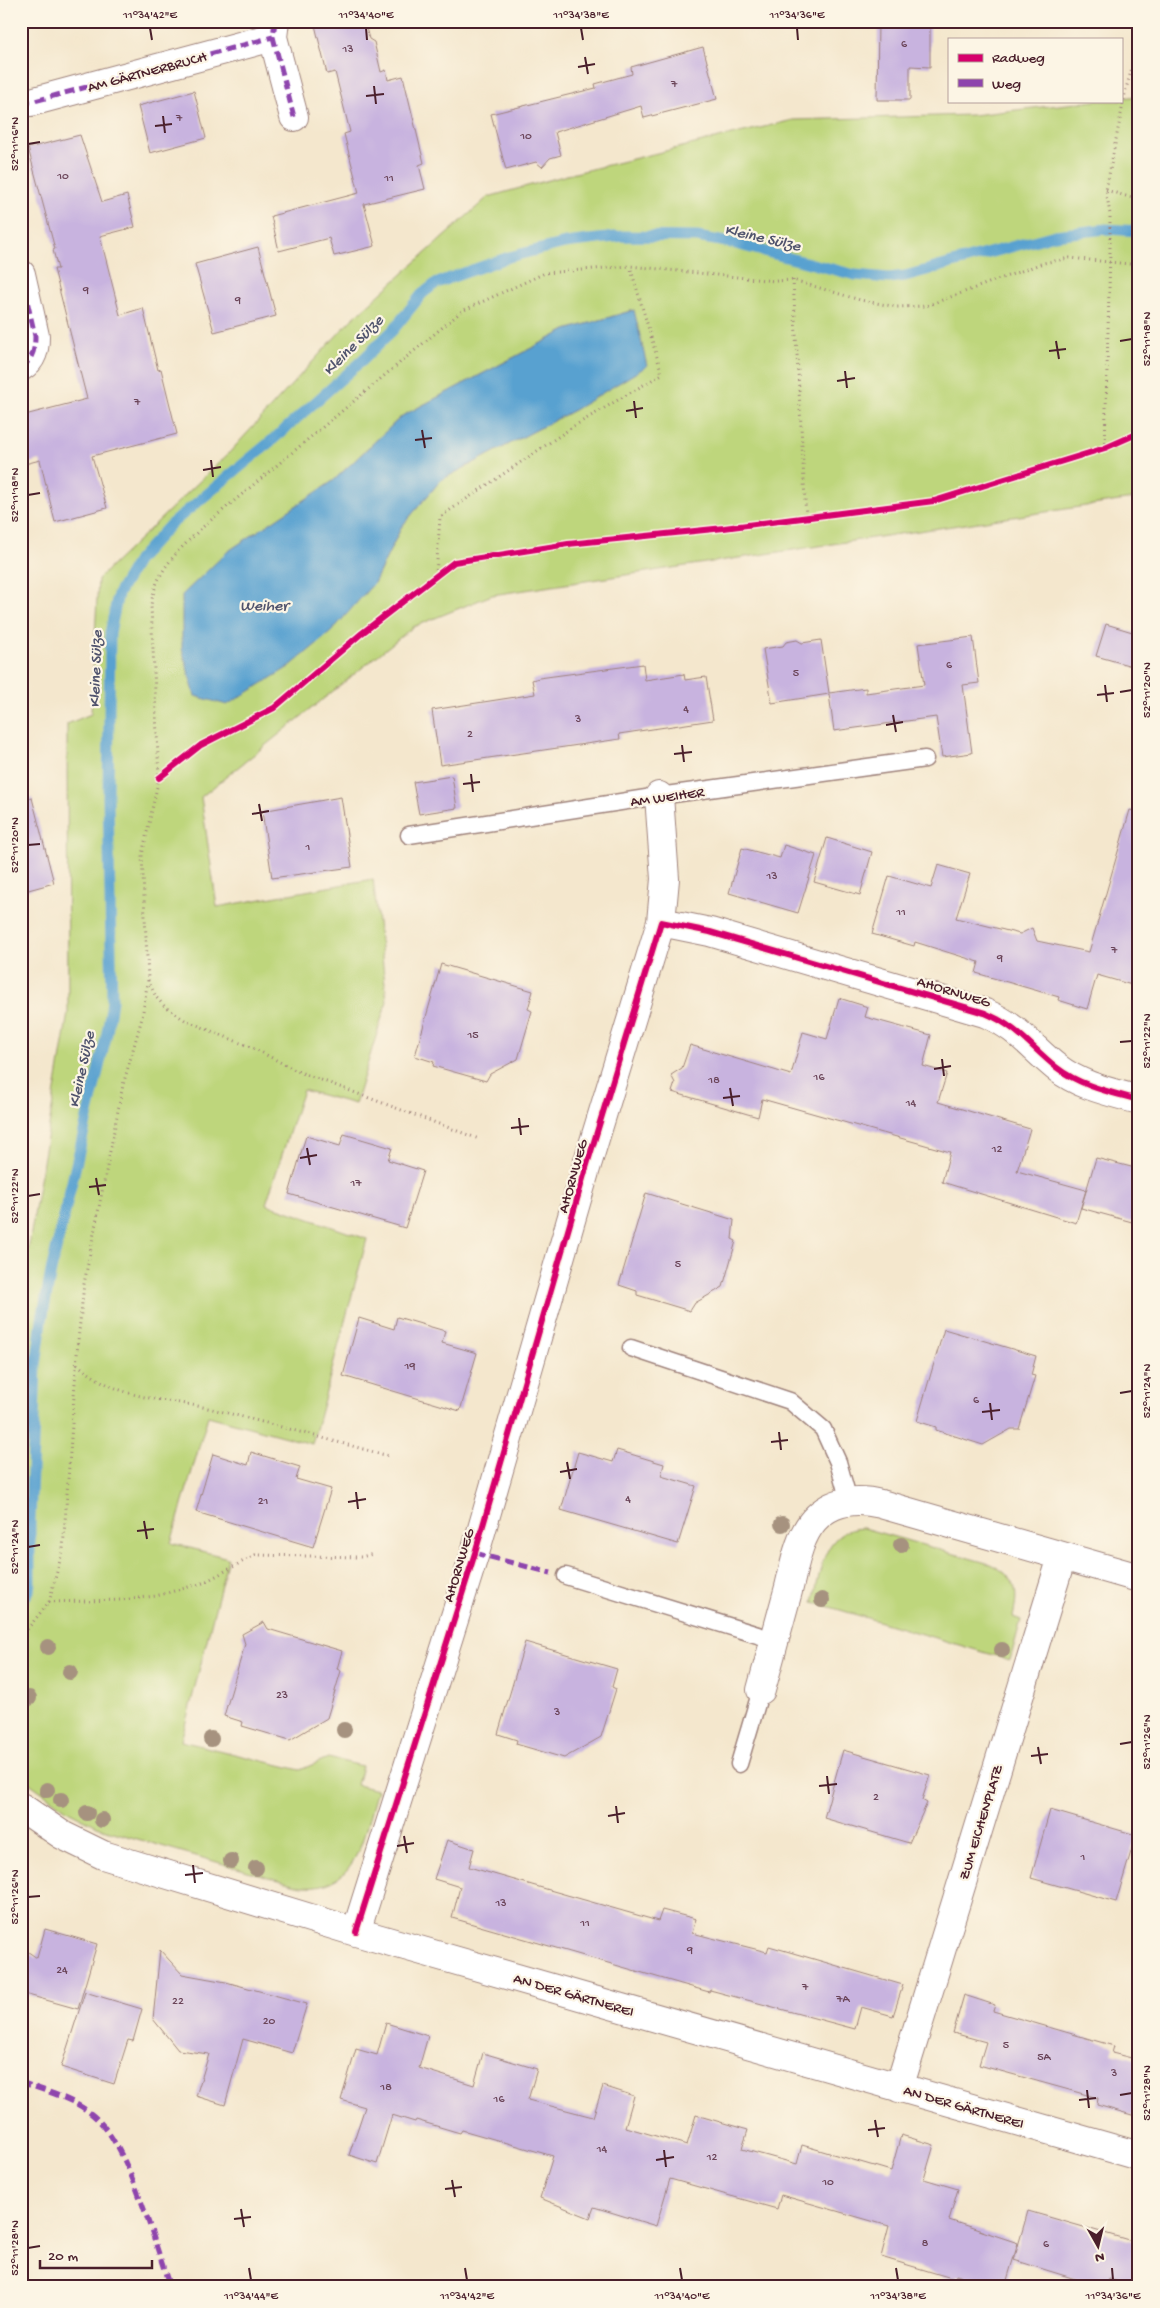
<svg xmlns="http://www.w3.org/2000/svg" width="1160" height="2308" font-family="'Gochi Hand',sans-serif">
<rect width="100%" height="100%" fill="#fcf5e5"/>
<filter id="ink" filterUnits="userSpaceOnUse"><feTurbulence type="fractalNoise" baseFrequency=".02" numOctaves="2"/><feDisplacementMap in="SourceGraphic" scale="10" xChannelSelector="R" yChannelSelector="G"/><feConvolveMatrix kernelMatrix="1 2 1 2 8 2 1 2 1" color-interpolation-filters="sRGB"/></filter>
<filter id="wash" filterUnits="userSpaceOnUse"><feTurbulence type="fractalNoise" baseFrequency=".0096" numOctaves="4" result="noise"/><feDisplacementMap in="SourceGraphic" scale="20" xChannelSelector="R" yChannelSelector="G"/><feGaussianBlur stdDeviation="1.12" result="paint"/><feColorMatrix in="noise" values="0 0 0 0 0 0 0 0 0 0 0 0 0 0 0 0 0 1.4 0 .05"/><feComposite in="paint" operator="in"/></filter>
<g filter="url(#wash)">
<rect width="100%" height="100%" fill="#f4e7cd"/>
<path fill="#bed67b" stroke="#847a53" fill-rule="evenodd" d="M 1139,96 L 1139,498 L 492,595 L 413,627 L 201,797 L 217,907 L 373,879 L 387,1001 L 355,1104 L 303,1090 L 266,1204 L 367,1239 L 312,1444 L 208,1416 L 171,1543 L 228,1558 L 181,1741 L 300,1770 L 328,1758 L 362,1766 L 357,1785 L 377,1790 C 363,1835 358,1896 296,1885 L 103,1829 L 68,1811 L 21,1777 L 21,1293 L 68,1013 L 67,724 L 91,714 L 98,579 L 228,454 L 350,321 L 488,197 L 567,175 L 793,120 L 973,115 L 1094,101 L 1121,101 L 1121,98 ZM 634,310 L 576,409 L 441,480 L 402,526 L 374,583 L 227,552 L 333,481 L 402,416 L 566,330 Z
M 863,1528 L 990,1564 C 1017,1577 1019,1590 1013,1617 L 1021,1620 L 1010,1660 L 813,1602 C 821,1571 823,1529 863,1528 Z"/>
<path fill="#59a1d0" stroke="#52607e" d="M 634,310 L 647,366 L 576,409 L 441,480 L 402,526 L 374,583 L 331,632 L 289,667 L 227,705 L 195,696 L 182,649 L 182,595 L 227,552 L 333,481 L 402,416 L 566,330 Z"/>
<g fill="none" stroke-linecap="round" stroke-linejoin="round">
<path stroke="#59a1d0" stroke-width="11" d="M 21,1603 L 29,1591 L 30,1582 L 30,1522 L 36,1366 L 42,1320 L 51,1271 L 107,1033 L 112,1001 L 108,797 L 110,633 L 118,594 L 138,560 L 170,525 L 276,437 L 357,365 L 393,330 L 422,294 L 435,284 L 450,278 L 509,257 L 565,243 L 623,236 L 697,237 L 732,243 L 855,275 L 889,278 L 905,276 L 1055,235 L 1106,229 L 1139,231"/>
</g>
<g id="blocks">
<path fill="#c8b3df" d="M 314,21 L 364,21 L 369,39 L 374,42 L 381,72 L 386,70 L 388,80 L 403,76 L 424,163 L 419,165 L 425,189 L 364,204 L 375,246 L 334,256 L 329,238 L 279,251 L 271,216 L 359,193 L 344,134 L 350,132 L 335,72 L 327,74 Z
M 878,21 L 930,21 L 930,67 L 910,66 L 910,100 L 877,100 Z
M 703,47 L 717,99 L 644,118 L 641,106 L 555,132 L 561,155 L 550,158 L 542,167 L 536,162 L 506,170 L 491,114 L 596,88 L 595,84 L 632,74 L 631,67 Z
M 194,91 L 206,138 L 150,153 L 138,106 Z
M 80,135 L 102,202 L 127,195 L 135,227 L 100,236 L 120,315 L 143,308 L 158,370 L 161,369 L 177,434 L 92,456 L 107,508 L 55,522 L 40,460 L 21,465 L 21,416 L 87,399 L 54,269 L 58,269 L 53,250 L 55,249 L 28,148 Z
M 258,247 L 276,316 L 214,332 L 195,264 Z
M 1106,624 L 1139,634 L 1139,668 L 1096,656 Z
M 973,637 L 979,683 L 963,685 L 972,753 L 942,757 L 936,717 L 834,731 L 829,694 L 772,703 L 763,649 L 783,646 L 786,642 L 797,640 L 802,643 L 821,640 L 829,693 L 866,688 L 866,693 L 924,685 L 918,644 Z
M 643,664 L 645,680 L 684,674 L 685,680 L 706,677 L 713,720 L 619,734 L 620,739 L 440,765 L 432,710 L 535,694 L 532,680 L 539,678 Z
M 452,776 L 457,808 L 419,814 L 413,782 Z
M 341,797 L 352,867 L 272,878 L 262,811 Z
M 32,798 L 54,883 L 21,892 L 21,800 Z
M 1130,810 L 1139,812 L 1139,987 L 1097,975 L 1087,1009 L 1058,1000 L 1059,997 L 976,973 L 979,962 L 915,942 L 914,946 L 872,934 L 889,876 L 931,888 L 938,865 L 970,874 L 956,918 L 1020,934 L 1032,928 L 1037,941 L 1089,952 Z
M 827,838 L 872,852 L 860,895 L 814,882 Z
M 784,845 L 816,855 L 798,913 L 729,893 L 742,848 L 780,858 Z
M 441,964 L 533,991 L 528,1009 L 532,1011 L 518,1059 L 490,1074 L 486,1081 L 433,1066 L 434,1062 L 415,1056 Z
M 839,998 L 868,1007 L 865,1017 L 931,1035 L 923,1066 L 947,1073 L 938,1102 L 1030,1129 L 1017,1171 L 1086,1190 L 1076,1223 L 942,1182 L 950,1152 L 762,1099 L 758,1117 L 672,1092 L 675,1083 L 671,1075 L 682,1068 L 690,1045 L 791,1075 L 803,1032 L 827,1039 Z
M 344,1134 L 392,1148 L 388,1160 L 423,1171 L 405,1228 L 289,1194 L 306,1136 L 340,1146 Z
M 1096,1158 L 1139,1169 L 1139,1201 L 1132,1222 L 1081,1208 Z
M 646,1193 L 734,1220 L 732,1239 L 736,1241 L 723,1287 L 695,1303 L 690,1311 L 637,1295 L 637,1291 L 619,1285 Z
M 397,1317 L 445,1331 L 442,1343 L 477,1353 L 460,1411 L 343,1376 L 359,1318 L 394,1329 Z
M 944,1329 L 1036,1356 L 1031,1375 L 1035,1376 L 1019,1429 L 1011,1429 L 983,1445 L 936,1430 L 936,1427 L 917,1421 Z
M 617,1450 L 664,1464 L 661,1476 L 696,1486 L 678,1544 L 561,1510 L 578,1452 L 613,1462 Z
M 251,1452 L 300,1467 L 296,1479 L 331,1489 L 313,1547 L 196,1512 L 213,1454 L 248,1465 Z
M 264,1622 L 268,1629 L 342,1651 L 337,1669 L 341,1671 L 327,1718 L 290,1740 L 242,1726 L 243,1722 L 224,1716 L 245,1644 L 242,1634 Z
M 525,1642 L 617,1669 L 612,1687 L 616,1689 L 601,1737 L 564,1758 L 516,1744 L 517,1740 L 498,1734 Z
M 843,1750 L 930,1775 L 922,1800 L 927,1803 L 909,1843 L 824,1818 Z
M 1050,1810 L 1136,1835 L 1116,1902 L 1031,1878 Z
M 447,1840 L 474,1849 L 469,1867 L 658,1921 L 662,1910 L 696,1919 L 692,1933 L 767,1952 L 769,1946 L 903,1985 L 893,2016 L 861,2007 L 855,2029 L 710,1990 L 709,1992 L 452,1918 L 460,1887 L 434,1879 Z
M 45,1929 L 97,1944 L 78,2009 L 21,1993 L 21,1947 L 37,1958 Z
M 160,1950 L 182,1974 L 226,1982 L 307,2004 L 292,2053 L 243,2039 L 225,2105 L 196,2096 L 209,2054 L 178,2050 L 153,2019 Z
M 85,1992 L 142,2009 L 133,2041 L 128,2040 L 114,2084 L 61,2067 Z
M 964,1995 L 995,2005 L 993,2011 L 1114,2046 L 1112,2053 L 1139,2060 L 1139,2117 L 1097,2105 L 1098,2098 L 979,2065 L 986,2042 L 953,2033 Z
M 386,2023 L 428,2036 L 419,2068 L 474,2085 L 483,2053 L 537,2069 L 528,2100 L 593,2117 L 603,2086 L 634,2096 L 625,2127 L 687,2145 L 696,2115 L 748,2130 L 742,2149 L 797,2164 L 802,2145 L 891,2171 L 901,2135 L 934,2145 L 924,2179 L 958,2189 L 949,2220 L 1018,2243 L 1005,2287 L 996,2287 L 956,2275 L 955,2279 L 881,2257 L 889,2226 L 781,2195 L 777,2209 L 670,2179 L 656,2226 L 594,2207 L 590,2218 L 540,2198 L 553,2156 L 462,2130 L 460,2133 L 416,2120 L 415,2122 L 392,2115 L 377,2164 L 349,2155 L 365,2107 L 341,2100 L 356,2049 L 377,2055 Z
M 1028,2211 L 1139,2243 L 1139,2287 L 1108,2279 L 1105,2287 L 1101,2287 L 1014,2260 Z"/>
</g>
</g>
<g filter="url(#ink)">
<use href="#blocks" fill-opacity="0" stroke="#9f837c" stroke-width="1"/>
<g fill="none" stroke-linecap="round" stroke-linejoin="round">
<defs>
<path id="lane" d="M 409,835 L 659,796 L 925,759
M 631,1348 L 790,1401 L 823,1429 L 838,1462 L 849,1501
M 566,1576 L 774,1640
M 739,1764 L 761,1690"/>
<path id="street" d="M 275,21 L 273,37 L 294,117
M 21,102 L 31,102 L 273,37
M 21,274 L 35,336 C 35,349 33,360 21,367
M 659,796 L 665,879 L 661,922
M 761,1690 C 770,1657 779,1624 788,1591 C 794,1568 798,1538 814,1520 C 832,1500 857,1498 881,1504 L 1139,1578
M 21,1807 L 62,1835 L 103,1855 L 356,1932 L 1139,2156
M 356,1932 L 475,1553 L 586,1168 L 661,922 L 710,932 L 985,1013 C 1018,1027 1030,1046 1056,1067 C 1080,1086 1110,1092 1139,1100
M 899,2088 L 1062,1557"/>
</defs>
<use href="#lane" stroke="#9f837c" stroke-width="19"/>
<use href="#street" stroke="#9f837c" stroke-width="30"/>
<path stroke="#9f837c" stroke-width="3" stroke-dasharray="1 4" stroke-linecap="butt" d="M 1106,190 L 1139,200
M 793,280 L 806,518
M 1105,448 L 1110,252 L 1110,214 L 1106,190 L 1126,89 L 1139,43
M 436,575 L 440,517 L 574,426 L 662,374 L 630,266
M 160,777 L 201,745 L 274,708 L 362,633 L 454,562 L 568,544 L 724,528 L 934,501 L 1105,448 L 1139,433
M 148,980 L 156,997 L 165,1007 L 185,1020 L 255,1049 L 297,1071 L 479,1139
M 77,1364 C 122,1402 159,1397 212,1409 C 271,1424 330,1440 389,1456
M 49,1602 L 121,1600 L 156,1596 L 203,1583 L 255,1555 L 361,1557 L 373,1554
M 21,1637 L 49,1602 L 63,1549 L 78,1341 L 84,1284 L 123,1085 L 142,1018 L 148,979 L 142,855 L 159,778 L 151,606 C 155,570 179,550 204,526 L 462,311 L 545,273 L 630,266 L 775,281 L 793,280 L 860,300 L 897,307 L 926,306 L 1043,263 L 1070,258 L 1139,265"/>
<use href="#lane" stroke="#fff" stroke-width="16"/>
<use href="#street" stroke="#fff" stroke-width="28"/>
<path stroke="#8e44ad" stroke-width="5" stroke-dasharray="10 5" stroke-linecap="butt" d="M 275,21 L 273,37 L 294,117
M 21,102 L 31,102 L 273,37
M 21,274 L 35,336 C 35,349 33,360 21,367
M 475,1553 L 551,1573
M 21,2082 C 47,2092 77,2099 97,2119 C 130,2150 154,2242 170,2287"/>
<defs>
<path id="cycleway" d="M 159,778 L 201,745 L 274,708 L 362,633 L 454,562 L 568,544 L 724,528 L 934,501 L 1105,448 L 1139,433
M 356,1932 L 475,1553 L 586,1168 L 661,922 L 710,932 L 985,1013 C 1018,1027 1030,1046 1056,1067 C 1080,1086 1110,1092 1139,1100"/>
</defs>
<use href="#cycleway" stroke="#fcf5e5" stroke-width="9"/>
<use href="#cycleway" stroke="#d6006c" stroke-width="6"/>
</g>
<g fill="#a6927f">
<circle cx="782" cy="1524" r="8"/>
<circle cx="901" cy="1545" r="8"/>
<circle cx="822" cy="1600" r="8"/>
<circle cx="48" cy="1647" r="8"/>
<circle cx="1002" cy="1650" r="8"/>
<circle cx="70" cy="1672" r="8"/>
<circle cx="29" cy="1698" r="8"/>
<circle cx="344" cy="1730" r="8"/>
<circle cx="211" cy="1739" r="8"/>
<circle cx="47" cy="1790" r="8"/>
<circle cx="61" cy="1800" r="8"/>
<circle cx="87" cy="1813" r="8"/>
<circle cx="102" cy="1820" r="8"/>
<circle cx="231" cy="1861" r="8"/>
<circle cx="256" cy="1868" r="8"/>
</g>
</g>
<path fill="none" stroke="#4a1f2b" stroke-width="2" d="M 150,28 L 152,40M 366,28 L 367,40M 581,28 L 583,40M 797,28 L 798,40M 585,57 L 588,74M 578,67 L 595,64M 374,86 L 376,104M 366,96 L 384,94M 163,116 L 165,133M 155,126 L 172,124M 28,144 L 40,142M 1056,341 L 1059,359M 1120,341 L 1132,339M 1049,351 L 1066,349M 845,371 L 847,388M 837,381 L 855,378M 634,401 L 636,418M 626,411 L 643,408M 422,430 L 425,448M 415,440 L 432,438M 211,460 L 213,477M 203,470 L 221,467M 28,495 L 40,493M 1105,685 L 1107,702M 1120,692 L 1132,690M 1097,695 L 1114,693M 893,715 L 896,732M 886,725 L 903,722M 682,745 L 684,762M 674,754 L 692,752M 471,774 L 473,792M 463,784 L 480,782M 259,804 L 262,821M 252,814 L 269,811M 28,845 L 40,844M 1120,1042 L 1132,1041M 942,1059 L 944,1076M 934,1069 L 951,1066M 730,1088 L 733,1106M 723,1098 L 740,1096M 519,1118 L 521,1135M 511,1128 L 529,1126M 307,1148 L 310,1165M 300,1158 L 317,1155M 96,1178 L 99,1195M 89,1187 L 106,1185M 28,1196 L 40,1194M 1120,1393 L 1132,1391M 990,1403 L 992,1420M 982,1412 L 1000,1410M 779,1432 L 781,1450M 771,1442 L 788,1440M 567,1462 L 570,1479M 560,1472 L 577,1469M 356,1492 L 358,1509M 348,1502 L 366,1499M 144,1521 L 147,1539M 137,1531 L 154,1529M 28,1547 L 40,1545M 1120,1744 L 1132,1742M 1038,1747 L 1041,1764M 1031,1756 L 1048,1754M 827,1776 L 829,1794M 819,1786 L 837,1784M 616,1806 L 618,1823M 608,1816 L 625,1813M 404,1836 L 407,1853M 397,1846 L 414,1843M 193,1865 L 195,1883M 185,1875 L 203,1873M 28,1897 L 40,1896M 1087,2090 L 1089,2108M 1120,2095 L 1132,2093M 1079,2100 L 1096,2098M 875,2120 L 878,2137M 868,2130 L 885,2128M 664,2150 L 666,2167M 656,2160 L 674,2157M 452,2180 L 455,2197M 445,2189 L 462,2187M 241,2209 L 244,2227M 234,2219 L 251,2217M 28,2248 L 40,2246M 249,2268 L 251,2280M 465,2268 L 467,2280M 680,2268 L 682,2280M 896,2268 L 898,2280M 1112,2268 L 1113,2280"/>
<g text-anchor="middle" stroke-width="4.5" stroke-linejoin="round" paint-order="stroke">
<g font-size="12" fill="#6a4458">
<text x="904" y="47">6</text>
<text x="348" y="52">13</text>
<text x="674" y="87">7</text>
<text x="179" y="121">7</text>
<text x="526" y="139">10</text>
<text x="63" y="179">10</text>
<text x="389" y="181">11</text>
<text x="86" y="293">9</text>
<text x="238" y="303">9</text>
<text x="137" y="405">7</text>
<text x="949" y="668">6</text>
<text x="796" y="676">5</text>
<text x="686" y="712">4</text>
<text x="578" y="722">3</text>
<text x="470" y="737">2</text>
<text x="308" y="850">1</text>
<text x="772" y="879">13</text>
<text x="901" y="915">11</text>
<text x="1114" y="953">7</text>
<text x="1000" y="961">9</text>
<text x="473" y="1038">15</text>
<text x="819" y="1080">16</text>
<text x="714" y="1083">18</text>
<text x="911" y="1106">14</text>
<text x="997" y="1152">12</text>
<text x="356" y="1186">17</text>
<text x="678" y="1267">5</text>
<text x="410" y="1369">19</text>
<text x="976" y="1403">6</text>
<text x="628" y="1502">4</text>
<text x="263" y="1504">21</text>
<text x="282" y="1698">23</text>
<text x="557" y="1715">3</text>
<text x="876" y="1800">2</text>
<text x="1083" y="1860">1</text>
<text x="501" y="1906">13</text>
<text x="585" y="1926">11</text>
<text x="690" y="1953">9</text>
<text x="62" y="1973">24</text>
<text x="805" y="1990">7</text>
<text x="843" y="2002">7A</text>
<text x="178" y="2004">22</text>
<text x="269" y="2024">20</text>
<text x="1006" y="2048">5</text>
<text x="1044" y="2060">5A</text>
<text x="1114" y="2076">3</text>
<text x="386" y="2090">18</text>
<text x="499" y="2102">16</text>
<text x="602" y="2152">14</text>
<text x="712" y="2160">12</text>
<text x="828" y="2185">10</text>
<text x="925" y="2246">8</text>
<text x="1046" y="2247">6</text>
</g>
<g font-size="15" fill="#4a1f2b" stroke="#fcf5e5">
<text transform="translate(147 71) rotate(-15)" y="5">AM GÄRTNERBRUCH</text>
<text transform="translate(667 796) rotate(-8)" y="5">AM WEIHER</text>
<text transform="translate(954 991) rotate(17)" y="5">AHORNWEG</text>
<text transform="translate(572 1176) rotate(-74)" y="5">AHORNWEG</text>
<text transform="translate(458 1565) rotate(-73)" y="5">AHORNWEG</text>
<text transform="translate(980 1822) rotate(-73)" y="5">ZUM EICHENPLATZ</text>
<text transform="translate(574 1994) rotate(16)" y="5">AN DER GÄRTNEREI</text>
<text transform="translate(964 2106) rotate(16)" y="5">AN DER GÄRTNEREI</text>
</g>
<g font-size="16" font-style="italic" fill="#50536d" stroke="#fcf5e5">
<text transform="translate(763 236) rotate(13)" y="6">Kleine Sülze</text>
<text transform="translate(352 344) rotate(-45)" y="6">Kleine Sülze</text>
<text x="264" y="610">Weiher</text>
<text transform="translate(94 669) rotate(-88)" y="6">Kleine Sülze</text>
<text transform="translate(80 1069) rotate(-78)" y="6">Kleine Sülze</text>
</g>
</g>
<rect width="1160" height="2308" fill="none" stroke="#fcf5e5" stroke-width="55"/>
<rect x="948" y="38" width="175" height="65" fill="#fcf5e5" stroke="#b59f9b"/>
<rect x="958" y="54" width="25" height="8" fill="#d6006c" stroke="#b59f9b"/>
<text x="992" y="62" font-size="15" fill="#4a1f2b">Radweg</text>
<rect x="958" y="79" width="25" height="8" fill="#8e44ad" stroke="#b59f9b"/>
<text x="992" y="88" font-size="15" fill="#4a1f2b">Weg</text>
<g transform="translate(1098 2246) rotate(172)" stroke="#fcf5e5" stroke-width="4" paint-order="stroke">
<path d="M0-4L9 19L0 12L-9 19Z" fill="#4a1f2b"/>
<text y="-8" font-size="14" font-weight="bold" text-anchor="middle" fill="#4a1f2b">N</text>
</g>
<path d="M40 2260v8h112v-8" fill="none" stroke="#4a1f2b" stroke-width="2.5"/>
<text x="48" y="2260" font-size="15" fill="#4a1f2b" stroke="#fcf5e5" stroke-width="4" paint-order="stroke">20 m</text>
<rect x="28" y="28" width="1104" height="2252" fill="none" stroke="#4a1f2b" stroke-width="2"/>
<g font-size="12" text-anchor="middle" fill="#4a1f2b">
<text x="150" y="18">11°34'42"E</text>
<text x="366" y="18">11°34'40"E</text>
<text x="581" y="18">11°34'38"E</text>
<text x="797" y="18">11°34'36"E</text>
<text transform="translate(14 144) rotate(-90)" y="4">52°11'16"N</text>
<text transform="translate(1146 339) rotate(-90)" y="4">52°11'18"N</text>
<text transform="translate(14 495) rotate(-90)" y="4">52°11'18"N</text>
<text transform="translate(1146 690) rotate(-90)" y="4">52°11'20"N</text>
<text transform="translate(14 845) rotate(-90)" y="4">52°11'20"N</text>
<text transform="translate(1146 1041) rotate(-90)" y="4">52°11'22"N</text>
<text transform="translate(14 1196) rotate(-90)" y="4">52°11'22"N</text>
<text transform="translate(1146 1391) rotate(-90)" y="4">52°11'24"N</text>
<text transform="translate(14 1547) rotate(-90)" y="4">52°11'24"N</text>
<text transform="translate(1146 1742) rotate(-90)" y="4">52°11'26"N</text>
<text transform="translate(14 1897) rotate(-90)" y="4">52°11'26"N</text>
<text transform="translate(1146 2093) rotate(-90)" y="4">52°11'28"N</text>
<text transform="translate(14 2248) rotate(-90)" y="4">52°11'28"N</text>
<text x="251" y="2299">11°34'44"E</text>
<text x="467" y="2299">11°34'42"E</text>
<text x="682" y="2299">11°34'40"E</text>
<text x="898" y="2299">11°34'38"E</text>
<text x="1113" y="2299">11°34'36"E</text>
</g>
</svg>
